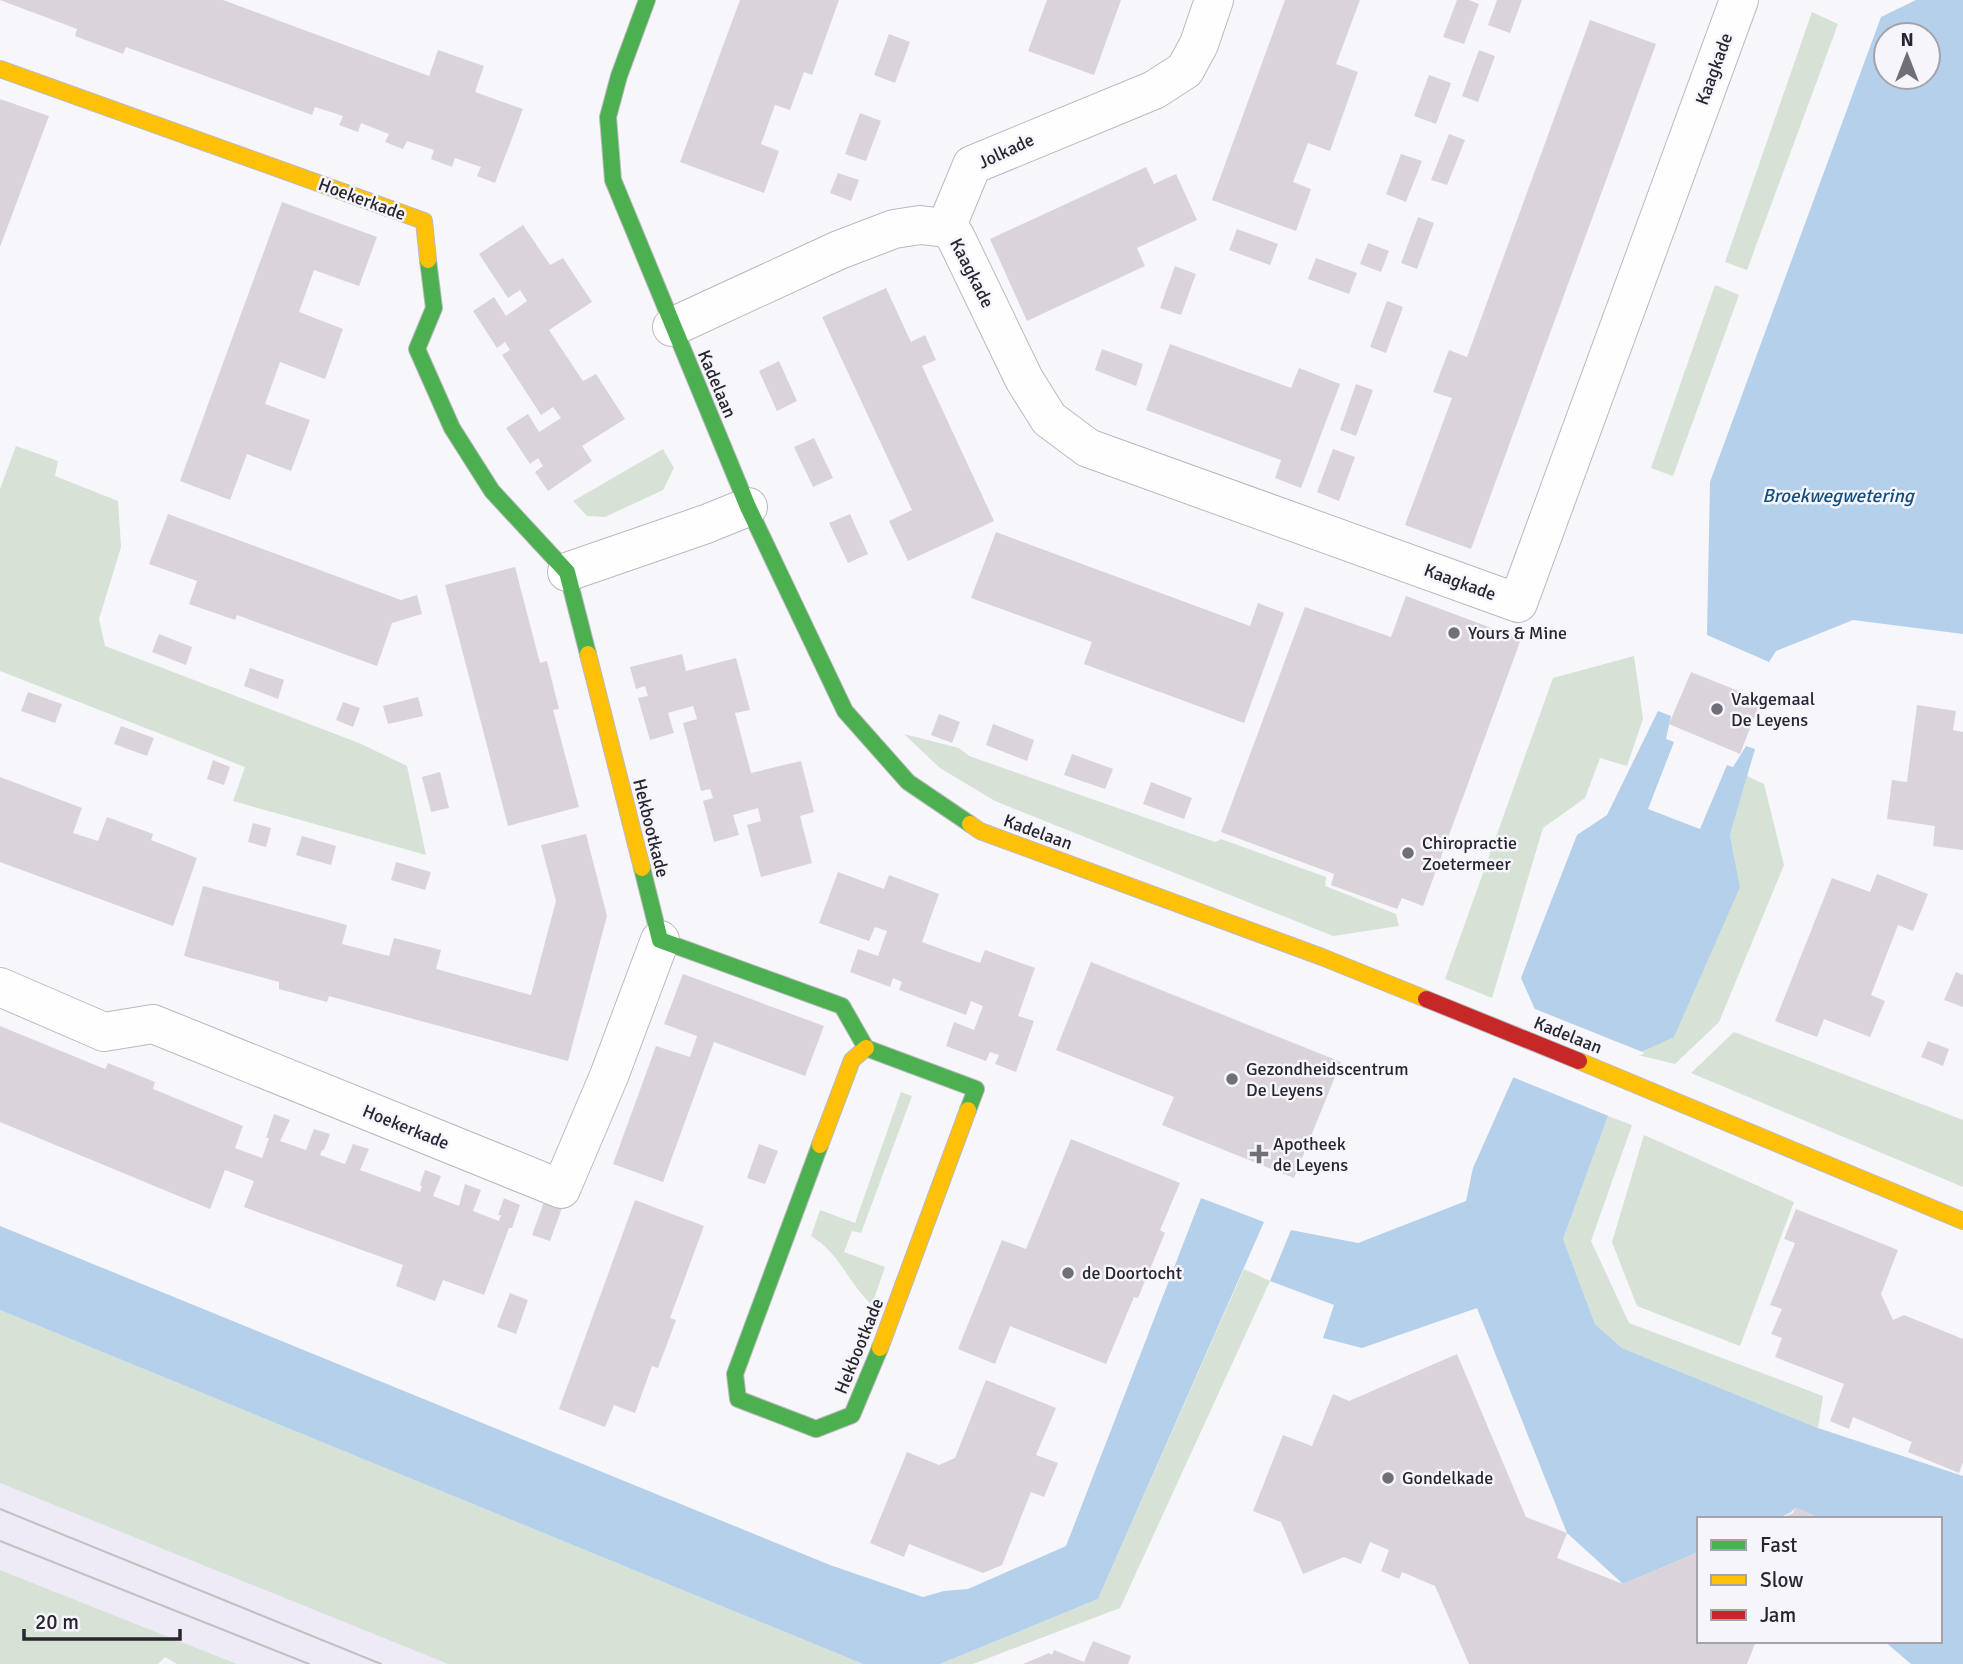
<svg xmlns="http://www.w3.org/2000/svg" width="1963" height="1664" font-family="Signika,sans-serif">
<rect width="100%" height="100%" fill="#f7f6fa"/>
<path fill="#eeebf6" d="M 0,1483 L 65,1508 L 448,1664 L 237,1664 L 0,1570 Z"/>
<path fill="#d6e2d6" d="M 1812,12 L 1838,24 L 1747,270 L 1725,262 Z
M 1715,285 L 1739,295 L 1673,476 L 1651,468 Z
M 16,446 L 58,461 L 55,476 L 118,501 L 121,547 L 99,619 L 105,646 L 359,743 L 407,766 L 426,855 L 233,801 L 245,767 L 0,671 L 0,489 Z
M 663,449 L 674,468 L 663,490 L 605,517 L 587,516 L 573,501 Z
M 1634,656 L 1643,719 L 1627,766 L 1600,758 L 1585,798 L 1543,828 L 1492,998 L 1445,979 L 1553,678 Z
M 904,734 L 959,748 L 969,756 L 1215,842 L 1221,839 L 1326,877 L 1325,886 L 1396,914 L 1399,926 L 1333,936 L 995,801 L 940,768 Z
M 1747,776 L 1764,784 L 1784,865 L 1719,1022 L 1675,1064 L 1634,1054 L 1740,887 L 1730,835 Z
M 1734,1032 L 1963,1120 L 1963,1187 L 1691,1073 Z
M 901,1092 L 912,1096 L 861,1233 L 852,1231 L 844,1252 L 885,1267 L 872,1305 C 848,1283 840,1253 811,1236 L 820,1210 L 855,1223 Z
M 1608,1116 L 1632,1125 L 1591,1241 L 1629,1323 L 1823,1396 L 1818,1428 L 1622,1348 L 1595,1324 L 1563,1239 Z
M 1644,1135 L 1794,1202 L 1740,1346 L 1637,1306 L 1612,1242 Z
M 1244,1269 L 1270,1281 L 1120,1608 L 973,1664 L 940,1664 L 1098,1599 Z
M 0,1310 L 863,1664 L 448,1664 L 0,1483 Z
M 0,1570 L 237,1664 L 177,1664 L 165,1657 L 158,1664 L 0,1664 Z"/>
<path fill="#b4d0eb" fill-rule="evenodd" d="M 1916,0 L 1963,0 L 1963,634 L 1853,620 L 1776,651 L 1769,662 L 1707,635 L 1710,482 L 1881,17 ZM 1886,35 L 1928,35 L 1928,77 L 1886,77 Z
M 1658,711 L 1671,716 L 1666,739 L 1674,742 L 1648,809 L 1700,829 L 1727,765 L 1733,767 L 1746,746 L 1755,749 L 1730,835 L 1740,887 L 1674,1037 L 1634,1055 L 1608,1116 L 1563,1239 L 1595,1324 L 1622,1348 L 1818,1428 L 1963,1476 L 1963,1664 L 1911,1664 L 1884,1641 L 1940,1641 L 1940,1519 L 1815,1519 L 1813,1515 L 1795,1508 C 1783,1526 1720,1519 1699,1519 L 1699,1552 L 1623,1584 L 1567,1533 L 1477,1308 L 1362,1348 L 1323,1338 L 1334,1305 L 1270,1281 L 1291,1230 L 1358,1243 L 1466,1201 L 1473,1168 L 1513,1078 L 1537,1014 L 1521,978 L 1577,835 L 1607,815 Z
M 1201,1198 L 1264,1222 L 1098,1599 L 940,1664 L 863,1664 L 0,1310 L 0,1226 L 830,1565 L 923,1597 L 944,1591 L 968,1589 L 1066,1546 Z"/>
<path fill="#f7f6fa" d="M 1530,1007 L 1645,1053 L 1636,1057 L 1611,1117 L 1510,1076 L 1533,1014 Z"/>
<path fill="#dad4da" d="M 0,0 L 223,0 L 429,76 L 438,50 L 484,66 L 475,92 L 523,109 L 495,183 L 477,176 L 481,167 L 455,158 L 452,167 L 431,159 L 434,150 L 407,141 L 403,149 L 385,142 L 389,134 L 361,123 L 358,132 L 339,125 L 343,116 L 315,107 L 312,115 L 126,47 L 123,54 L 75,36 L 77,29 Z
M 740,0 L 839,0 L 812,75 L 804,72 L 790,110 L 775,105 L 761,144 L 779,151 L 764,193 L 680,162 Z
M 1047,0 L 1121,0 L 1094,75 L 1028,51 Z
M 1285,0 L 1360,0 L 1336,64 L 1358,72 L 1330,151 L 1308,143 L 1293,182 L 1311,189 L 1296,231 L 1212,200 Z
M 1457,0 L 1469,0 L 1479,4 L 1464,44 L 1443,37 Z
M 1497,0 L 1522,0 L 1510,33 L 1488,25 Z
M 1590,20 L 1656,44 L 1471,549 L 1405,525 L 1452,398 L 1433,392 L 1449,350 L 1467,357 Z
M 889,34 L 910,42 L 895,83 L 874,75 Z
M 1479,50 L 1495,56 L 1478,102 L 1462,96 Z
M 1429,75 L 1451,83 L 1436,124 L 1414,116 Z
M 0,99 L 49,116 L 0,247 Z
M 860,113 L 881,121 L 866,161 L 845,154 Z
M 1449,134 L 1465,140 L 1447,185 L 1431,180 Z
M 1401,154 L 1422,161 L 1406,202 L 1386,194 Z
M 1146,167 L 1154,184 L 1176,174 L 1197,220 L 1137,248 L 1145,266 L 1027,321 L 990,239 Z
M 838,173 L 859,180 L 851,201 L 830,193 Z
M 282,202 L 377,237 L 359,286 L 314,270 L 299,312 L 343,329 L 325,379 L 280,362 L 265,404 L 310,420 L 291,471 L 247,454 L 230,500 L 180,481 Z
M 1418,217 L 1434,223 L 1417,269 L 1401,263 Z
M 523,225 L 550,265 L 563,258 L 592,302 L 549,330 L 583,381 L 596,374 L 625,419 L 582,446 L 592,461 L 548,491 L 535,472 L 543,466 L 538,458 L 530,464 L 506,428 L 528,414 L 539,432 L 561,418 L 553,407 L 541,415 L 502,355 L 510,350 L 505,342 L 497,348 L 473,311 L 494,297 L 506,316 L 527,301 L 520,290 L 508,298 L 479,254 Z
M 1237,229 L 1278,244 L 1270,265 L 1229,250 Z
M 1368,243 L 1389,251 L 1381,272 L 1360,264 Z
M 1316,258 L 1357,273 L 1349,294 L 1308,279 Z
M 1175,266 L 1196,274 L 1181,315 L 1160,308 Z
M 886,288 L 911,342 L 925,335 L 936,360 L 922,366 L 994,521 L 908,561 L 889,521 L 912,510 L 822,317 Z
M 1387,301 L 1403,307 L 1386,353 L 1370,347 Z
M 1170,344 L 1291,388 L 1299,368 L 1340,384 L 1301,488 L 1275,478 L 1281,460 L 1146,410 Z
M 1102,349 L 1143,364 L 1136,386 L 1095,370 Z
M 779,361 L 797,401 L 777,411 L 759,371 Z
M 1356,384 L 1373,390 L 1356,436 L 1340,430 Z
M 814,438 L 833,478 L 813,487 L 794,447 Z
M 1333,449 L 1355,457 L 1339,501 L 1317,492 Z
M 168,514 L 401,600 L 417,595 L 422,614 L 392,623 L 377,666 L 237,615 L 235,620 L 189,604 L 197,581 L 149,564 Z
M 850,514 L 868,554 L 848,563 L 829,523 Z
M 996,532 L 1250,626 L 1258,603 L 1284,613 L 1244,723 L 1084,664 L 1092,642 L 971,598 Z
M 515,567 L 540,663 L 547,661 L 559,709 L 553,710 L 579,807 L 508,826 L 445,585 Z
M 1406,596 L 1521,639 L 1423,906 L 1402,898 L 1397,909 L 1331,885 L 1334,874 L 1221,832 L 1305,607 L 1391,637 Z
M 159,634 L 192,647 L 186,665 L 152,652 Z
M 682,654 L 686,671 L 736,658 L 750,710 L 735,713 L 751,773 L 801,761 L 814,812 L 800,816 L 812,863 L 761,877 L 747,825 L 761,821 L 758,808 L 733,815 L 739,835 L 714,842 L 703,801 L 713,798 L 710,789 L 701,791 L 683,723 L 697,719 L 693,706 L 668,713 L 674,733 L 650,740 L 638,698 L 648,696 L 645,686 L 636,689 L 630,667 Z
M 250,668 L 284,680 L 278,699 L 244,686 Z
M 1691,672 L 1761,700 L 1740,754 L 1669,724 Z
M 28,692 L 62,704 L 55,723 L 21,711 Z
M 418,697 L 423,716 L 388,724 L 383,706 Z
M 343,702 L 360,708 L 353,727 L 336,720 Z
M 1917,705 L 1956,711 L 1953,730 L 1963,732 L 1963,850 L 1933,846 L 1935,826 L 1887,819 L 1892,780 L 1907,782 Z
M 939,714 L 960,722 L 952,743 L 931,735 Z
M 993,724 L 1034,740 L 1027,761 L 986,745 Z
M 121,726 L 154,738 L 147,756 L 114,744 Z
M 1072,754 L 1113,769 L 1105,789 L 1064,775 Z
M 213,760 L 230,767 L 224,785 L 207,779 Z
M 440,772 L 449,808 L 431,812 L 422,777 Z
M 0,777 L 82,808 L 73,833 L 98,841 L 107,817 L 153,834 L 151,840 L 197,858 L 173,926 L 0,862 Z
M 1151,782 L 1192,798 L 1184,819 L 1143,804 Z
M 253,823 L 271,828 L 266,847 L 248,842 Z
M 586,834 L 607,916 L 568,1061 L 329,996 L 327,1002 L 279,989 L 279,982 L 184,956 L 203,886 L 347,925 L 342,944 L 389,956 L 394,938 L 441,950 L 436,969 L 531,995 L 556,901 L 541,845 Z
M 302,836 L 336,846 L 331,865 L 296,855 Z
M 396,862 L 431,872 L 425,890 L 391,880 Z
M 838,872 L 884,889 L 889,875 L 939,894 L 922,942 L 980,963 L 985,950 L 1035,968 L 1018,1016 L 1034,1021 L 1016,1072 L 995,1064 L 999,1055 L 990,1052 L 986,1061 L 946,1046 L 954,1022 L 974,1030 L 983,1006 L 971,1001 L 966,1015 L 899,990 L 902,982 L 893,978 L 890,987 L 850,972 L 858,949 L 878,956 L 887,931 L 875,927 L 869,941 L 819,923 Z
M 1877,874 L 1928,894 L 1913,931 L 1898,925 L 1871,995 L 1885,1001 L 1870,1037 L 1824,1019 L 1817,1037 L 1775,1021 L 1832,878 L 1870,892 Z
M 1091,962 L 1341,1062 L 1294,1178 L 1162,1125 L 1174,1097 L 1056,1050 Z
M 1956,972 L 1963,975 L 1963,1007 L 1944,1000 Z
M 683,974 L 824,1026 L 805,1076 L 714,1042 L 663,1182 L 613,1164 L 656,1046 L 690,1057 L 697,1036 L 664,1024 Z
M 0,1026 L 105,1069 L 108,1063 L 155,1082 L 153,1089 L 243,1126 L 235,1148 L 262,1158 L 269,1138 L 266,1138 L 274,1114 L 290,1120 L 280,1141 L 306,1150 L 314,1129 L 330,1134 L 324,1150 L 322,1150 L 320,1155 L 345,1164 L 353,1144 L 369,1149 L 360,1170 L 420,1192 L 422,1186 L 420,1185 L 425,1170 L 441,1176 L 433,1196 L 459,1206 L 465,1184 L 481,1190 L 473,1211 L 499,1221 L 501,1215 L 498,1215 L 504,1198 L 520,1205 L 512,1228 L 509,1228 L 484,1295 L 443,1280 L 435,1301 L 396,1286 L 403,1265 L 244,1207 L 254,1181 L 225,1170 L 210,1209 L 0,1122 Z
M 1928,1041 L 1949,1049 L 1943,1066 L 1921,1057 Z
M 1071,1139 L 1180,1183 L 1160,1230 L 1165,1233 L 1138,1298 L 1134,1297 L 1106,1364 L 1010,1326 L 995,1364 L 958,1349 L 1002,1240 L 1026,1249 Z
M 759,1144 L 778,1151 L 765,1184 L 747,1178 Z
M 635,1200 L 704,1226 L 670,1318 L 676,1320 L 658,1368 L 652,1366 L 635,1413 L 614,1405 L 605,1427 L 559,1409 Z
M 544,1202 L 562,1208 L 550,1241 L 532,1235 Z
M 1796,1209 L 1898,1250 L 1881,1294 L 1893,1320 L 1904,1315 L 1963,1339 L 1963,1462 L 1959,1473 L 1908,1452 L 1912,1442 L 1853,1417 L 1849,1429 L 1830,1421 L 1844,1384 L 1775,1357 L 1782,1338 L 1771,1334 L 1782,1309 L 1770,1305 L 1795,1243 L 1784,1239 Z
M 510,1293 L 528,1300 L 516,1334 L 497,1327 Z
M 1457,1354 L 1526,1517 L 1567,1533 L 1557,1558 L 1623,1584 L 1699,1552 L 1699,1641 L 1756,1641 L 1747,1664 L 1469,1664 L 1435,1586 L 1402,1572 L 1399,1579 L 1381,1571 L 1389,1550 L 1370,1542 L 1361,1564 L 1344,1557 L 1303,1574 L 1281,1522 L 1253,1511 L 1283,1435 L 1312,1446 L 1333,1394 L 1349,1401 Z
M 986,1380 L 1056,1408 L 1036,1455 L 1058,1463 L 1044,1497 L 1031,1492 L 1002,1565 L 983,1573 L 909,1544 L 904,1557 L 870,1543 L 907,1452 L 939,1465 L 955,1458 Z
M 1795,1508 L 1814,1515 L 1812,1519 L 1778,1519 L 1793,1513 Z
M 1093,1641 L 1131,1656 L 1128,1664 L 1023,1664 L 1049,1653 L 1052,1655 L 1054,1650 L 1084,1662 Z"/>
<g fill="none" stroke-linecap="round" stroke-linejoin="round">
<defs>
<path id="street" d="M 946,228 L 955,236 L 1024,379 L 1049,419 L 1088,448 L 1518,603 L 1739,0
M 946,228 L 972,165 L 1154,90 L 1185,70 L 1199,44 L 1214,0
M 672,327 L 839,250 L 894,229 L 920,225 L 946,228
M 567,572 L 706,524 L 748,507
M 0,987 L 104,1032 L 153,1024 L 561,1189 L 609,1076 L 660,940"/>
<path id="fast" d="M 647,0 L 619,76 L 608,117 L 613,180 L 748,507 L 845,711 L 908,782 L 970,824
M 428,260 L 434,308 L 417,349 L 452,428 L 492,491 L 567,572 L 588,654
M 642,868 L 660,940 L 842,1006 L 866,1048 L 976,1089 L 968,1110
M 820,1145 L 735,1374 L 738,1399 L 816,1429 L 852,1415 L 880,1348"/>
<path id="slow" d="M 0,69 L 424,221 L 428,260
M 588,654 L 642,868
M 970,824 L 980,831 L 1322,957 L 1426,999
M 1579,1061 L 1963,1221
M 820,1145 L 852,1060 L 866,1048
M 880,1348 L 968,1110"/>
<path id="jam" d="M 1426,999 L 1579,1061"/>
</defs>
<use href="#street" stroke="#bab9c0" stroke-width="40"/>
<use href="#fast" stroke="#bab9c0" stroke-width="18"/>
<use href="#slow" stroke="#bab9c0" stroke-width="18"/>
<use href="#jam" stroke="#bab9c0" stroke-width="18"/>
<use href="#street" stroke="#fefefe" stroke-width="38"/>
<use href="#fast" stroke="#4caf50" stroke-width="16"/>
<use href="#slow" stroke="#ffc107" stroke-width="16"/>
<use href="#jam" stroke="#c62828" stroke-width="16"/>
<path stroke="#c0bfc1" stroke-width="2" d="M 0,1509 L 381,1664
M 0,1541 L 309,1664"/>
</g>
<g fill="#706f77" stroke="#f6f5fb" stroke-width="2.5">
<circle cx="1454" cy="633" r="7"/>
<circle cx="1717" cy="709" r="7"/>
<circle cx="1408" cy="853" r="7"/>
<circle cx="1232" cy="1079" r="7"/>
<path d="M1255.5 1143.5h7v7h7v7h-7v7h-7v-7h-7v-7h7z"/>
<circle cx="1068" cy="1273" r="7"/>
<circle cx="1388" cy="1478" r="7"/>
</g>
<g text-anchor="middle" stroke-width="5" stroke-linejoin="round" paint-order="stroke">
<g font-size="18" fill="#282631" stroke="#f6f5fb">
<text transform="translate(1714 69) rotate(-70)" y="6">Kaagkade</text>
<text transform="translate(1006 151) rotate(-25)" y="6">Jolkade</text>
<text transform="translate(362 199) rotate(20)" y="6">Hoekerkade</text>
<text transform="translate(972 273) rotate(63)" y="6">Kaagkade</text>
<text transform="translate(717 384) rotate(67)" y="6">Kadelaan</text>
<text transform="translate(1460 582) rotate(20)" y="6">Kaagkade</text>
<text transform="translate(651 828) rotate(76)" y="6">Hekbootkade</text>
<text transform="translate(1038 832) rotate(20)" y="6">Kadelaan</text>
<text transform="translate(1568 1035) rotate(22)" y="6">Kadelaan</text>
<text transform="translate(406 1127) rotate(22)" y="6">Hoekerkade</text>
<text transform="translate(859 1346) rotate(-68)" y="6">Hekbootkade</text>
</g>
<g font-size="18" fill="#282631" stroke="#f6f5fb" text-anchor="start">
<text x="1468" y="639">Yours &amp; Mine</text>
<text x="1731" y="705">Vakgemaal<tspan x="1731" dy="21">De Leyens</tspan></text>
<text x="1422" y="849">Chiropractie<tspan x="1422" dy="21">Zoetermeer</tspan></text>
<text x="1246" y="1075">Gezondheidscentrum<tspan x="1246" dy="21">De Leyens</tspan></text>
<text x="1273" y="1150">Apotheek<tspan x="1273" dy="21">de Leyens</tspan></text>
<text x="1082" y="1279">de Doortocht</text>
<text x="1402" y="1484">Gondelkade</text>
</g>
<g font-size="19" font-style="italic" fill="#124f7e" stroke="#f6f5fb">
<text x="1838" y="502">Broekwegwetering</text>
</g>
</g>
<rect x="1697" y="1517" width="245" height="126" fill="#f6f5fb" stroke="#a4a2aa" stroke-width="2"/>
<rect x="1711" y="1540" width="35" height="10" fill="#4caf50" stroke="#a4a2aa" stroke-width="2"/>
<text x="1760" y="1552" font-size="21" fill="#282631">Fast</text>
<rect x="1711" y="1575" width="35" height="10" fill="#ffc107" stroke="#a4a2aa" stroke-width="2"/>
<text x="1760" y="1587" font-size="21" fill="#282631">Slow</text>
<rect x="1711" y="1610" width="35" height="10" fill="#c62828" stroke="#a4a2aa" stroke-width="2"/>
<text x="1760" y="1622" font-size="21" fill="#282631">Jam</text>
<g transform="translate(1907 56)"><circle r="33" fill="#f6f5fb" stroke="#a4a2aa" stroke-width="2"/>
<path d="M0-5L12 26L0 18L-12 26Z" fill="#706f77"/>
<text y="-10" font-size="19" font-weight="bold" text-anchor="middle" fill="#282631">N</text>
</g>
<path d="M24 1629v10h156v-10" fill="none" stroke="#282631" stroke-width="3.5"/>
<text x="35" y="1629" font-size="21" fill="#282631" stroke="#f6f5fb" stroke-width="5" paint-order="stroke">20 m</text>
</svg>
